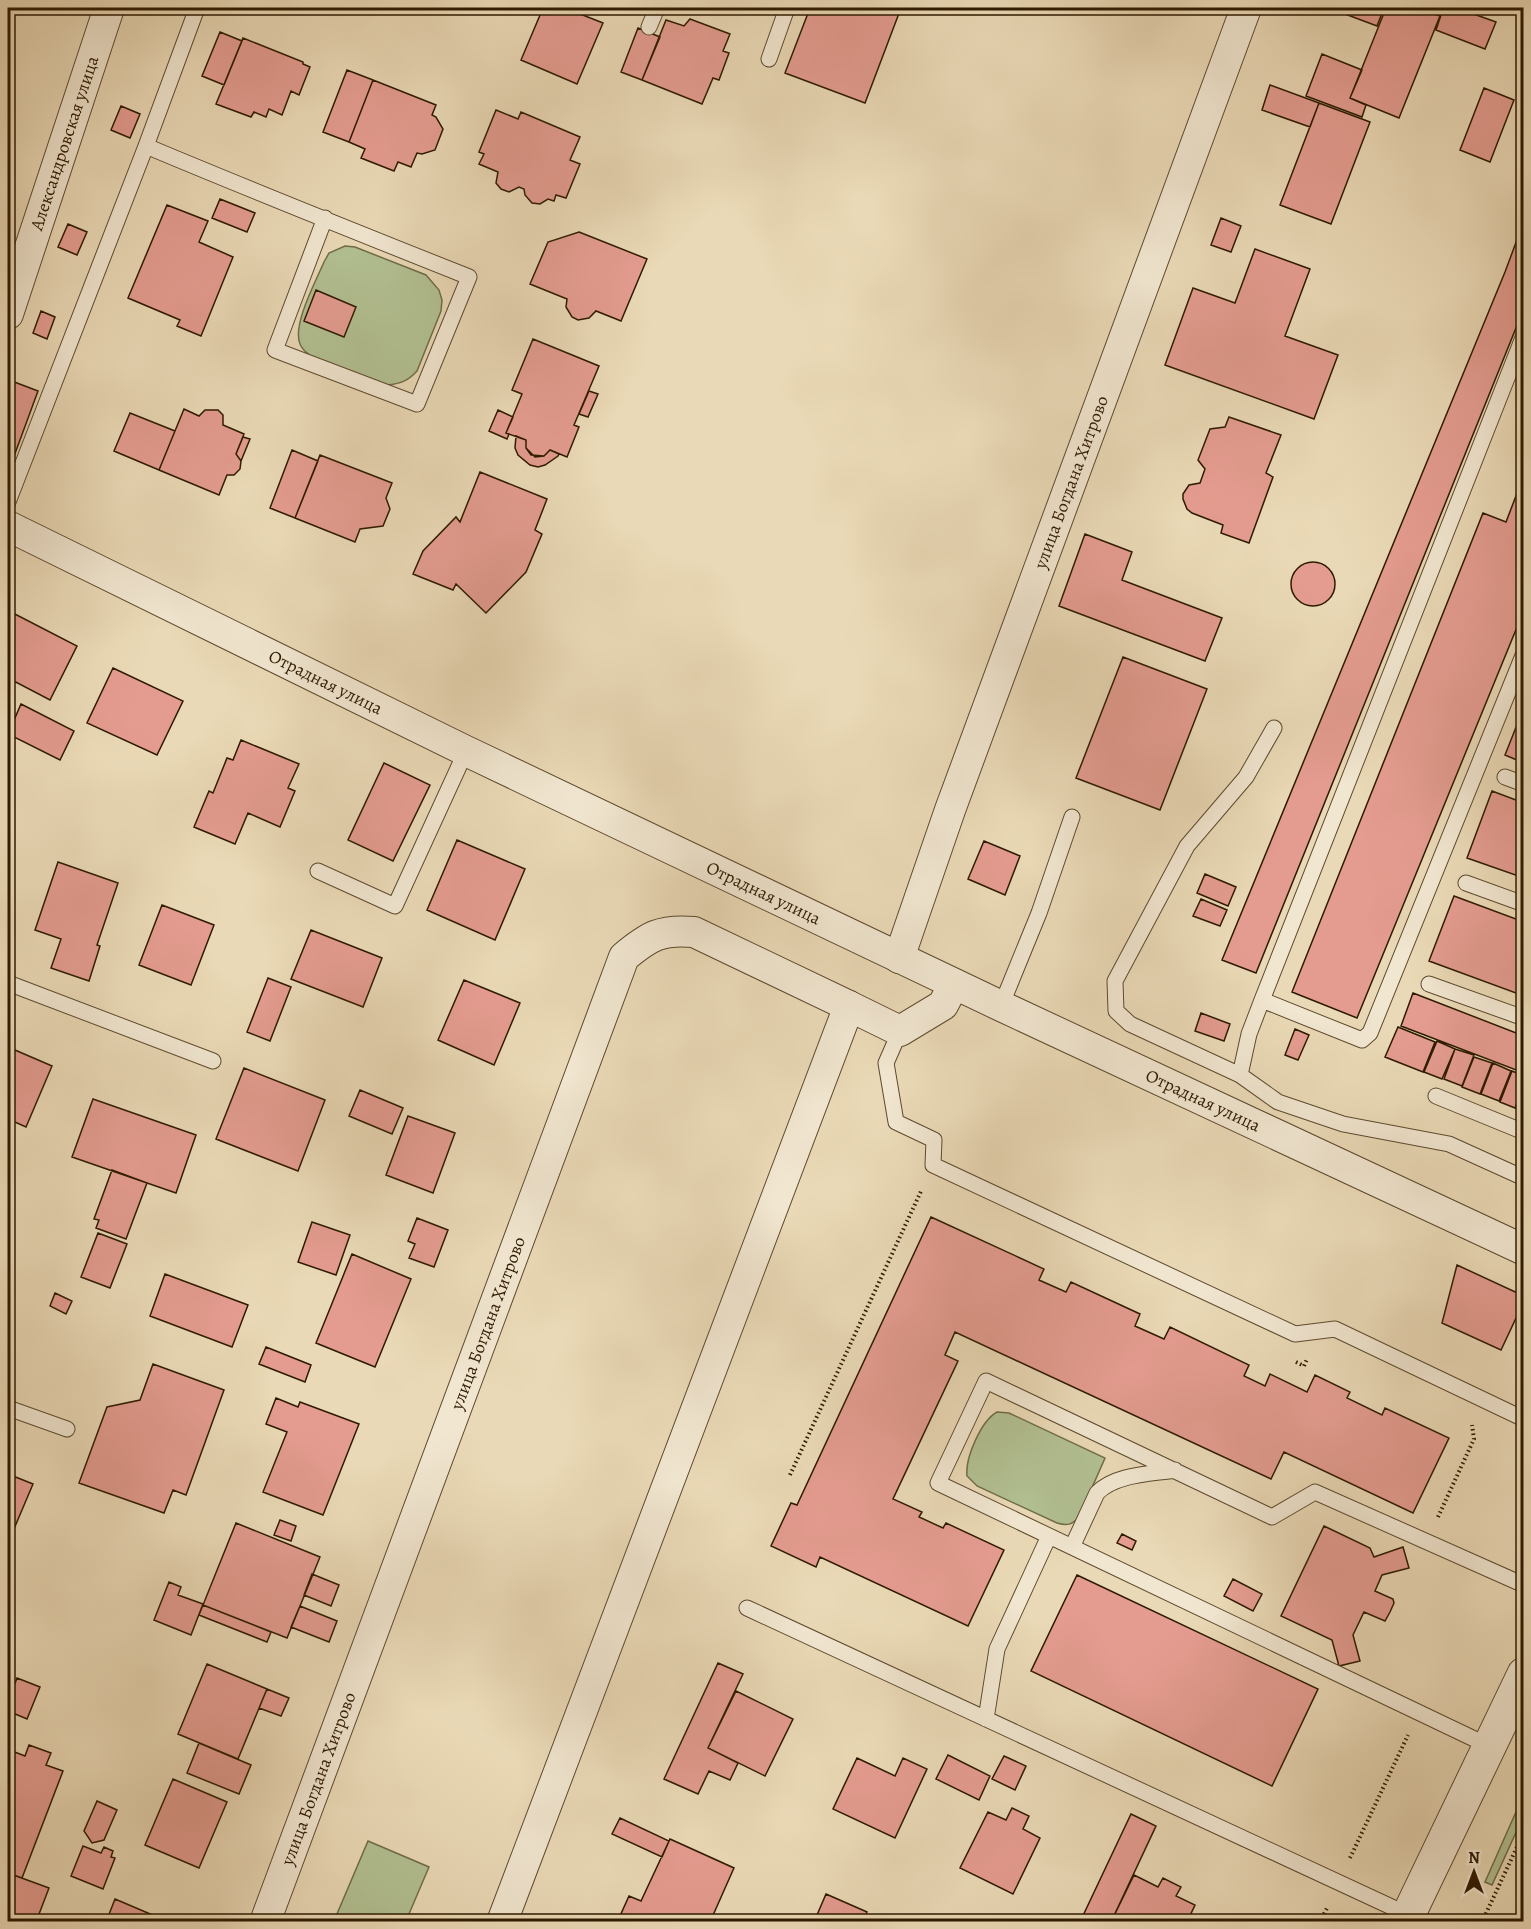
<svg xmlns="http://www.w3.org/2000/svg" width="1531" height="1929" font-family="Alegreya,serif">
<rect width="100%" height="100%" fill="#ead9b6"/>
<filter id="stains"><feTurbulence type="fractalNoise" baseFrequency=".00333" numOctaves="4"/><feColorMatrix values="0 0 0 0 .2 0 0 0 0 .09 0 0 0 0 .02 0 0 0 .5 -.17"/></filter>
<radialGradient id="worn" r=".72"><stop offset=".6" stop-color="#630" stop-opacity="0"/><stop offset="1" stop-color="#630" stop-opacity=".3"/></radialGradient>
<path fill="#b2c092" stroke="#706d4a" stroke-width="1.5" d="M 345,246 L 355,247 L 426,275 L 439,290 L 442,300 L 441,311 L 417,371 C 408,381 400,384 387,385 L 313,357 C 307,353 303,351 300,344 C 292,325 316,281 324,262 L 329,253 Z
M 997,1412 L 1009,1413 L 1105,1458 L 1079,1517 C 1072,1525 1067,1526 1057,1523 L 977,1486 L 967,1476 C 965,1458 981,1421 997,1412 Z
M 1523,1796 L 1523,1817 L 1492,1885 L 1485,1882 Z
M 368,1841 L 429,1867 L 406,1921 L 334,1921 Z"/>
<path fill="#e49c90" stroke="#2e1a01" stroke-width="1.5" d="M 543,8 L 565,8 L 603,23 L 577,84 L 521,60 Z
M 810,8 L 901,8 L 865,103 L 785,73 Z
M 1329,8 L 1384,8 L 1377,26 Z
M 1386,8 L 1418,8 L 1440,16 L 1399,118 L 1350,98 Z
M 1434,8 L 1457,8 L 1496,22 L 1485,49 L 1436,30 L 1441,15 L 1433,12 Z
M 690,19 L 730,34 L 723,51 L 729,53 L 719,80 L 713,78 L 702,104 L 642,80 L 666,20 L 684,26 Z
M 638,28 L 660,37 L 642,80 L 621,72 Z
M 220,32 L 242,41 L 224,85 L 202,76 Z
M 243,38 L 303,62 L 303,64 L 310,67 L 299,95 L 291,91 L 282,115 L 269,109 L 266,117 L 254,112 L 251,117 L 216,104 Z
M 1322,54 L 1362,70 L 1350,98 L 1366,105 L 1362,117 L 1306,96 Z
M 347,70 L 373,80 L 349,142 L 323,132 Z
M 373,80 L 436,105 L 432,115 L 436,117 L 443,129 L 435,150 L 422,154 L 417,153 L 411,167 L 398,162 L 394,171 L 361,158 L 365,149 L 349,142 Z
M 1270,85 L 1319,103 L 1310,127 L 1262,110 Z
M 1484,88 L 1514,100 L 1490,162 L 1460,150 Z
M 1319,103 L 1370,122 L 1331,224 L 1280,205 Z
M 121,106 L 140,114 L 130,138 L 111,130 Z
M 496,110 L 518,119 L 521,112 L 580,137 L 570,160 L 580,164 L 566,198 L 556,195 L 554,201 L 548,199 L 540,204 L 532,203 L 525,195 L 524,189 L 519,187 L 509,192 L 501,189 L 496,183 L 498,172 L 479,164 L 484,154 L 479,152 Z
M 220,199 L 255,213 L 247,232 L 212,218 Z
M 167,205 L 208,221 L 199,242 L 233,257 L 201,336 L 177,326 L 180,320 L 128,298 Z
M 1221,218 L 1241,226 L 1231,252 L 1211,245 Z
M 1524,221 L 1524,308 L 1256,973 L 1222,960 L 1505,272 Z
M 68,224 L 87,232 L 77,255 L 58,247 Z
M 579,232 L 647,259 L 621,321 L 596,311 L 589,318 L 578,320 L 572,317 L 566,307 L 567,299 L 530,284 L 548,242 Z
M 1255,249 L 1310,269 L 1285,336 L 1338,355 L 1314,419 L 1165,365 L 1193,288 L 1235,303 Z
M 316,290 L 356,307 L 344,337 L 304,321 Z
M 41,311 L 55,317 L 47,339 L 33,333 Z
M 533,339 L 599,366 L 574,425 L 579,427 L 567,457 L 550,450 L 544,456 L 535,457 L 526,448 L 526,440 L 506,433 L 522,394 L 512,390 Z
M 9,380 L 38,391 L 13,459 L 8,457 L 8,385 Z
M 589,391 L 598,394 L 588,417 L 579,414 Z
M 184,409 L 199,416 L 205,410 L 218,410 L 223,415 L 223,425 L 244,434 L 236,454 L 241,461 L 240,469 L 234,475 L 227,475 L 219,495 L 159,470 Z
M 498,410 L 513,417 L 506,433 L 509,434 L 507,439 L 489,431 Z
M 130,413 L 175,431 L 159,470 L 114,451 Z
M 1229,417 L 1281,435 L 1266,473 L 1273,477 L 1249,543 L 1221,533 L 1223,525 L 1192,513 L 1187,509 L 1183,499 L 1183,494 L 1189,485 L 1200,483 L 1205,469 L 1198,460 L 1210,429 L 1225,427 Z
M 516,436 L 526,440 L 526,448 L 531,455 L 544,456 L 550,450 L 559,454 L 558,456 L 545,465 L 538,467 L 530,465 L 518,455 L 515,448 Z
M 243,437 L 250,439 L 241,461 L 236,454 Z
M 292,450 L 318,461 L 295,518 L 270,508 Z
M 320,455 L 392,483 L 386,498 L 390,509 L 383,526 L 360,529 L 355,542 L 295,518 Z
M 480,472 L 547,499 L 535,530 L 542,534 L 526,572 L 486,613 L 456,584 L 453,590 L 413,574 L 423,551 L 456,517 L 460,522 Z
M 1524,475 L 1524,610 L 1357,1018 L 1292,992 L 1483,513 L 1506,522 Z
M 1085,534 L 1132,552 L 1122,580 L 1222,618 L 1205,661 L 1059,606 Z
M1291 584a22 22 0 1 1 44 0a22 22 0 1 1-44 0Z
M 9,611 L 77,646 L 50,700 L 8,678 L 8,614 Z
M 1123,657 L 1207,689 L 1160,810 L 1076,778 Z
M 113,668 L 183,701 L 157,755 L 87,723 Z
M 21,704 L 74,731 L 60,760 L 8,734 Z
M 1524,707 L 1524,763 L 1505,755 Z
M 241,740 L 299,764 L 288,788 L 295,791 L 280,827 L 248,813 L 235,844 L 194,827 L 209,791 L 213,793 L 227,758 L 233,760 Z
M 384,763 L 430,785 L 393,861 L 348,840 Z
M 1492,791 L 1524,803 L 1524,878 L 1467,858 Z
M 457,840 L 525,869 L 495,940 L 427,910 Z
M 984,841 L 1020,856 L 1005,895 L 968,879 Z
M 58,862 L 118,883 L 97,945 L 100,946 L 89,981 L 51,968 L 61,939 L 35,930 Z
M 1205,874 L 1236,887 L 1228,906 L 1197,893 Z
M 1454,896 L 1524,922 L 1524,996 L 1429,961 Z
M 1201,899 L 1227,910 L 1220,926 L 1193,916 Z
M 162,905 L 214,925 L 191,985 L 139,965 Z
M 311,930 L 382,958 L 363,1007 L 291,979 Z
M 268,978 L 291,987 L 270,1041 L 247,1032 Z
M 464,980 L 520,1003 L 494,1065 L 438,1040 Z
M 1413,993 L 1524,1036 L 1524,1073 L 1401,1026 Z
M 1201,1013 L 1230,1024 L 1224,1041 L 1195,1031 Z
M 1398,1027 L 1435,1042 L 1423,1072 L 1385,1057 Z
M 1295,1029 L 1309,1035 L 1298,1060 L 1285,1055 Z
M 1437,1041 L 1455,1049 L 1442,1079 L 1424,1072 Z
M 8,1047 L 52,1066 L 26,1127 L 8,1119 Z
M 1455,1049 L 1474,1055 L 1462,1086 L 1444,1079 Z
M 1474,1057 L 1492,1063 L 1480,1094 L 1462,1087 Z
M 1493,1063 L 1511,1071 L 1499,1101 L 1481,1094 Z
M 244,1068 L 325,1100 L 298,1171 L 216,1139 Z
M 1512,1071 L 1524,1076 L 1524,1085 L 1515,1108 L 1500,1102 Z
M 1524,1087 L 1524,1111 L 1515,1108 Z
M 360,1090 L 403,1108 L 392,1134 L 349,1116 Z
M 93,1099 L 196,1135 L 176,1193 L 72,1157 Z
M 408,1116 L 455,1133 L 433,1193 L 386,1175 Z
M 112,1170 L 147,1183 L 126,1239 L 96,1228 L 99,1220 L 94,1219 Z
M 931,1217 L 1044,1269 L 1039,1280 L 1066,1292 L 1071,1282 L 1140,1314 L 1135,1326 L 1164,1339 L 1170,1327 L 1249,1365 L 1244,1376 L 1265,1386 L 1270,1374 L 1307,1392 L 1315,1375 L 1350,1392 L 1347,1398 L 1382,1415 L 1385,1408 L 1449,1438 L 1413,1513 L 1284,1452 L 1271,1479 L 955,1332 L 945,1355 L 958,1361 L 893,1499 L 922,1512 L 919,1517 L 943,1528 L 946,1523 L 1004,1550 L 968,1626 L 820,1557 L 816,1567 L 771,1546 L 791,1503 L 797,1505 Z
M 417,1218 L 448,1230 L 434,1267 L 409,1258 L 415,1244 L 408,1241 Z
M 312,1222 L 350,1235 L 336,1275 L 298,1262 Z
M 98,1233 L 127,1244 L 110,1288 L 81,1277 Z
M 352,1254 L 411,1279 L 375,1367 L 316,1343 Z
M 1457,1265 L 1524,1296 L 1524,1301 L 1501,1350 L 1442,1323 Z
M 165,1274 L 248,1305 L 232,1347 L 150,1316 Z
M 55,1293 L 72,1301 L 66,1314 L 50,1306 Z
M 266,1347 L 311,1365 L 305,1382 L 259,1364 Z
M 153,1364 L 224,1390 L 186,1495 L 173,1490 L 164,1513 L 79,1483 L 107,1407 L 140,1400 Z
M 276,1398 L 298,1407 L 300,1402 L 359,1424 L 323,1515 L 263,1492 L 287,1432 L 266,1424 Z
M 8,1474 L 33,1484 L 8,1543 Z
M 280,1520 L 296,1526 L 291,1541 L 274,1535 Z
M 236,1523 L 320,1557 L 287,1638 L 203,1605 Z
M 1324,1526 L 1370,1548 L 1374,1557 L 1403,1547 L 1409,1568 L 1382,1575 L 1375,1591 L 1393,1599 L 1394,1603 L 1390,1612 L 1385,1621 L 1364,1612 L 1353,1635 L 1360,1661 L 1339,1666 L 1332,1640 L 1281,1616 Z
M 1122,1534 L 1136,1541 L 1132,1550 L 1117,1543 Z
M 312,1574 L 339,1585 L 331,1606 L 304,1595 Z
M 1077,1575 L 1318,1689 L 1272,1786 L 1031,1671 Z
M 1233,1579 L 1262,1594 L 1253,1611 L 1224,1596 Z
M 169,1582 L 181,1587 L 178,1595 L 203,1604 L 191,1635 L 154,1620 Z
M 203,1605 L 271,1632 L 267,1642 L 199,1615 Z
M 300,1606 L 337,1621 L 329,1642 L 291,1627 Z
M 718,1663 L 743,1674 L 708,1748 L 738,1763 L 730,1780 L 709,1771 L 698,1794 L 664,1779 Z
M 207,1664 L 267,1689 L 238,1759 L 178,1734 Z
M 17,1678 L 40,1687 L 27,1719 L 8,1711 L 8,1702 Z
M 267,1689 L 289,1698 L 281,1716 L 259,1708 Z
M 736,1691 L 793,1719 L 765,1776 L 708,1748 Z
M 199,1743 L 251,1765 L 239,1794 L 187,1773 Z
M 29,1745 L 51,1753 L 46,1765 L 63,1771 L 22,1878 L 8,1873 L 8,1762 L 12,1751 L 25,1756 Z
M 948,1755 L 990,1776 L 979,1800 L 936,1779 Z
M 1004,1756 L 1026,1766 L 1015,1790 L 992,1779 Z
M 857,1758 L 895,1776 L 903,1758 L 927,1769 L 895,1838 L 833,1809 Z
M 173,1779 L 227,1802 L 199,1868 L 145,1845 Z
M 97,1801 L 117,1810 L 104,1840 L 92,1843 L 84,1831 Z
M 1012,1808 L 1029,1816 L 1023,1829 L 1040,1838 L 1013,1894 L 960,1868 L 988,1812 L 1006,1820 Z
M 1131,1814 L 1156,1826 L 1111,1922 L 1080,1922 Z
M 620,1818 L 669,1841 L 662,1857 L 612,1834 Z
M 670,1839 L 734,1868 L 710,1922 L 632,1922 L 620,1916 L 629,1896 L 641,1901 Z
M 83,1846 L 101,1853 L 104,1847 L 113,1851 L 111,1857 L 115,1858 L 103,1889 L 71,1876 Z
M 8,1873 L 49,1888 L 36,1922 L 8,1922 Z
M 1134,1875 L 1158,1887 L 1163,1878 L 1181,1887 L 1176,1896 L 1195,1905 L 1187,1922 L 1111,1922 Z
M 826,1894 L 867,1912 L 863,1922 L 814,1922 Z
M 115,1899 L 169,1922 L 106,1922 Z"/>
<g fill="none" stroke-linecap="round" stroke-linejoin="round">
<defs>
<path id="service" d="M 649,27 L 657,8
M 769,59 L 787,8
M 146,146 C 253,191 361,234 469,277 L 417,404 L 275,350 L 325,218
M 8,502 L 146,146 L 197,8
M 1274,728 L 1246,777 L 1187,846 L 1115,981 L 1116,1011 L 1130,1024 L 1240,1075 L 1278,1102 L 1343,1124 L 1449,1144 L 1524,1178
M 1505,777 L 1524,784
M 318,871 L 395,906 L 466,751
M 1466,883 L 1524,904
M 8,983 L 213,1061
M 1429,984 L 1524,1018
M 1262,1000 L 1362,1040 L 1370,1033 L 1524,653
M 1001,1006 L 1039,913 L 1072,817
M 900,1031 L 886,1063 L 896,1122 L 934,1140 L 933,1165 L 1295,1334 L 1335,1329 L 1524,1419
M 1240,1075 L 1249,1034 L 1262,1000 L 1524,335
M 1436,1096 L 1524,1132
M 8,1408 L 67,1429
M 1072,1547 L 1097,1493 C 1115,1474 1151,1474 1175,1470
M 747,1608 L 1411,1916
M 986,1719 L 997,1649 L 1049,1536
M 1489,1746 L 938,1483 L 986,1381 L 1272,1517 L 1315,1492 L 1524,1585"/>
<g id="minor">
<path id="s1" d="M 8,314 L 109,8"/>
<path id="s2" d="M 8,526 L 466,751 L 1001,1006 L 1524,1250"/>
<path id="s3" d="M 899,958 L 950,810 L 1246,8"/>
<path id="s4" d="M 265,1922 L 624,957 C 649,936 661,929 694,932 L 849,1006"/>
<path d="M 502,1922 L 849,1006 L 900,1031 L 943,1005 L 954,984"/>
</g>
<path id="tertiary" d="M 1405,1922 L 1524,1674"/>
</defs>
<use href="#service" stroke="#5d4a2e" stroke-width="17"/>
<use href="#minor" stroke="#5d4a2e" stroke-width="32"/>
<use href="#tertiary" stroke="#5d4a2e" stroke-width="35"/>
<path stroke="#2e1a01" stroke-width="4" stroke-dasharray="1.5 3" stroke-linecap="butt" d="M 1296,1362 L 1304,1366 L 1307,1359
M 790,1475 L 922,1189
M 1438,1517 L 1474,1439 L 1472,1425
M 1350,1858 L 1408,1735
M 1320,1922 L 1328,1906
M 1482,1922 L 1524,1832"/>
<use href="#service" stroke="#f1e6d0" stroke-width="15"/>
<use href="#minor" stroke="#f1e6d0" stroke-width="30"/>
<use href="#tertiary" stroke="#f1e6d0" stroke-width="33"/>
</g>
<g text-anchor="middle" stroke-width="6" stroke-linejoin="round" paint-order="stroke">
<g font-size="18" fill="#2e1a01" stroke="#f1e6d0">
<text dy="6" stroke="none"><textPath href="#s1" startOffset="180">Александровская улица</textPath></text>
<text dy="6" stroke="none"><textPath href="#s3" startOffset="506">улица Богдана Хитрово</textPath></text>
<text dy="6" stroke="none"><textPath href="#s2" startOffset="354">Отрадная улица</textPath></text>
<text dy="6" stroke="none"><textPath href="#s2" startOffset="840">Отрадная улица</textPath></text>
<text dy="6" stroke="none"><textPath href="#s2" startOffset="1326">Отрадная улица</textPath></text>
<text dy="6" stroke="none"><textPath href="#s4" startOffset="639">улица Богдана Хитрово</textPath></text>
<text dy="6" stroke="none"><textPath href="#s4" startOffset="153">улица Богдана Хитрово</textPath></text>
</g>
</g>
<rect width="1531" height="1929" fill="none" stroke="#ead9b6" stroke-width="30"/>
<rect x="9" y="9" width="1513" height="1911" fill="none" stroke="#2e1a01" stroke-width="3"/>
<rect x="15" y="15" width="1501" height="1899" fill="none" stroke="#2e1a01" stroke-width="1.5"/>
<g transform="translate(1474 1872)" stroke="#f1e6d0" stroke-width="4.5" paint-order="stroke">
<path d="M0-4.5L10 22L0 15L-10 22Z" fill="#2e1a01"/>
<text y="-9" font-size="16" font-weight="bold" text-anchor="middle" fill="#2e1a01">N</text>
</g>
<rect width="100%" height="100%" filter="url(#stains)"/>
<rect width="100%" height="100%" fill="url(#worn)"/>
</svg>
